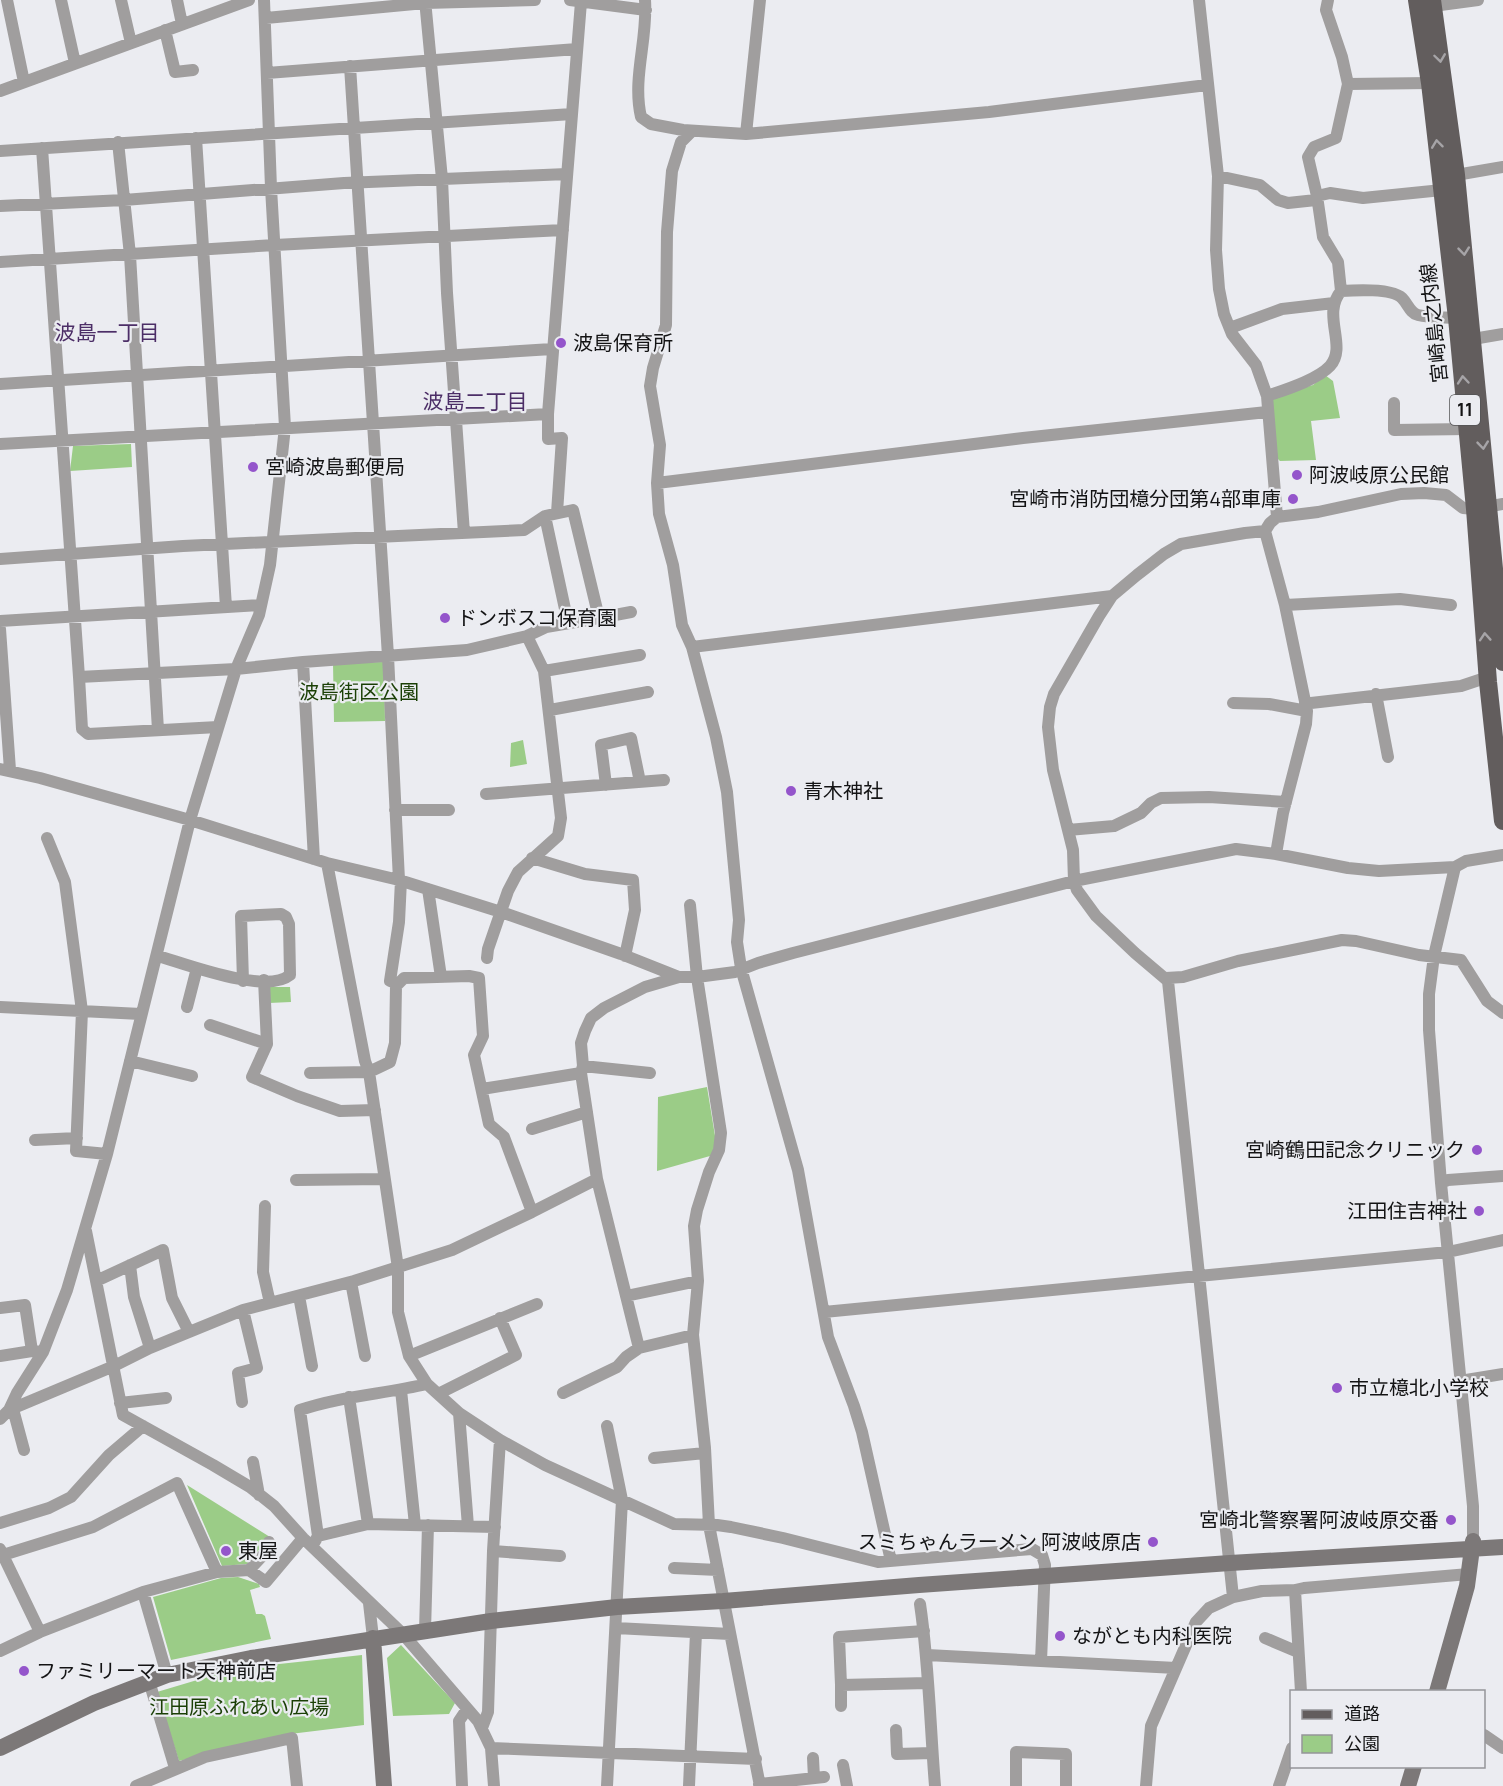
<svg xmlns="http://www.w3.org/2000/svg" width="1503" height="1786" font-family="Manrope,'Noto Sans JP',sans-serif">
<rect width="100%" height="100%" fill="#ebecf1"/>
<path fill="#9bcc87" d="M 1325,375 L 1333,381 L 1340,418 L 1311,421 L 1316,460 L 1280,461 L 1277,458 L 1269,398 L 1313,385 Z
M 131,444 L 132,467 L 70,471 L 73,446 Z
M 384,662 L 385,721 L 334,722 L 333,663 Z
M 523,740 L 527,764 L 510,767 L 511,743 Z
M 269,987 L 290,987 L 291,1002 L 269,1003 Z
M 707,1087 L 717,1148 L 710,1156 L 657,1171 L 658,1097 Z
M 187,1485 L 270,1537 L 247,1564 L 222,1566 Z
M 238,1577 L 259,1584 L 260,1587 L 250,1590 L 256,1614 L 262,1614 L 265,1616 L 271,1639 L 171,1660 L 153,1597 L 221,1578 Z
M 401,1645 L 455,1703 L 449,1714 L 393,1716 L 387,1658 Z
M 362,1655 L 364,1725 L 290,1734 L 179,1761 L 157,1692 L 234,1669 Z"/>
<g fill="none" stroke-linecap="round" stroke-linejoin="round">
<path stroke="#a09e9e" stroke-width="12" d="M 7,0 L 24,82
M 61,0 L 75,63
M 121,0 L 131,43
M 177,0 L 182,24
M 425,0 L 442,179 L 447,293 L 464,533
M 570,0 L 646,10
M 645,0 C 648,39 632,78 641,117 L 651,124 L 683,130 L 746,134 L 989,112 L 1207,85
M 1199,0 L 1218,176 L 1216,250 L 1219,289 L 1224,314 L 1232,334 L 1256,365 L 1267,396 L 1277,517
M 1433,6 L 1478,0
M 266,18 L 425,3 L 535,0
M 165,30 L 175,72 L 193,70
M 350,66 L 388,656 L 399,880
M 267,73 L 577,49
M 1348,84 L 1430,83
M 0,91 L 249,0
M 691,132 L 681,142 L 672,171 L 667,232 L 666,325 L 653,368 L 650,386 L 660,445 L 657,483 L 659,514 L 673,565 L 682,625 L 692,647 L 716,737 L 727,792 L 739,920 L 737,942 L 741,968 L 798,1170 L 828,1337 L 854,1406 L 862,1432 L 891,1561
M 746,134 L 760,0
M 196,138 L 226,607
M 118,142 L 130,255 L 158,730
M 42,148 L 79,677 L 236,669 L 303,662 L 467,650 L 527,636 L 546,627 L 599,618
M 0,151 L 572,114
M 1218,176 L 1260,185 L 1278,200 L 1288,203 L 1316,200
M 1317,196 L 1330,193 L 1363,198 L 1442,190 L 1456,175 L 1503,167
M 0,206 L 124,200 L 344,183 L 567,174
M 0,262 L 275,245 L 563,230
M 1341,291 C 1355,290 1392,288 1402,298 C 1408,304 1410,313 1418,315 C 1430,318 1445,317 1457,318
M 1230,328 L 1282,309 L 1334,303
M 1473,339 L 1503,334
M 0,384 L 552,349
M 1267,396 C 1284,390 1317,380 1330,366 C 1348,346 1321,315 1341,291 L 1338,262 L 1323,237 L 1317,196 L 1308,157 L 1314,147 L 1336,138 L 1348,84 L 1342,57 L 1326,10 L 1328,0
M 1394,403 L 1394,430 L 1467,429
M 548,414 L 548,439 L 562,438 L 557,513
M 0,444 L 548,414 L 581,2
M 657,483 L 1023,438 L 1267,412
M 545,516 L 568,623
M 0,559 L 183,546 L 524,530 L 545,516 L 573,510 L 599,618 L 631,612
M 1285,605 L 1400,599 L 1451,605
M 0,621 L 261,605
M 0,629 L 10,770
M 692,647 L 1112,596
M 303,662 L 314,859
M 544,671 L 640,655
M 79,677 L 82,729 L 88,734 L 218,727
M 1376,694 L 1388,757
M 1305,702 L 1311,703 L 1461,686 L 1488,677
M 1233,703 L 1269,704 L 1307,711
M 550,710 L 648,692
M 0,769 L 40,778 L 190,820 L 327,863 L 399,880 L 501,912 L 621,954 L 679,977
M 606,785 L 601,745 L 631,738 L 640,782
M 486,794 L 664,780
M 395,810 L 449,810
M 1068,830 L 1114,826 L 1141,813 L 1151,803 L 1161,798 L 1209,797 L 1286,802
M 47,838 L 65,882 L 82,1011 L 76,1151 L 107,1154
M 1276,854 L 1283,813 L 1306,724 L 1307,711 L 1285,605 L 1265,531 L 1270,523 L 1277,517 L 1318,512 L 1401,494 L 1424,493 L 1446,495 L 1463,508 L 1475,509 L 1503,504
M 532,858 L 585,874 L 633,880 L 635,910 L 625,956
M 327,863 L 365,1061 L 369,1072 L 398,1268 L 398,1312 L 409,1356 L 427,1384 L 459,1413 L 500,1440 L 545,1465 L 674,1524 L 717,1525 L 731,1527 L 783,1538 L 878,1562 L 1032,1549 L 1042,1555 L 1045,1565 L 1041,1661
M 428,889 L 441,977
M 690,905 L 697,977 L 721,1133 L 719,1150 L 709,1172 L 697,1210 L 694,1226 L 698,1281 L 693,1335 L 705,1448 L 709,1525 L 760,1786
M 158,956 C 186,964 266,995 290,975 L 289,924 L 286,917 L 281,914 L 241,916 L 243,981
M 487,958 L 488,949 L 508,891 L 518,872 L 558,836 L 561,818 L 544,671 L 527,636
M 1166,978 L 1183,977 L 1238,961 L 1342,940 L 1356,941 L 1419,955 L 1461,960 L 1487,1001 L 1503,1013
M 264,980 L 267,1044 L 252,1077 L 297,1096 L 340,1111 L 375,1110
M 398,984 L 390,981 L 399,922 L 401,880
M 0,1007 L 141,1014
M 187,1007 L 197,968
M 210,1025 L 267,1044
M 130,1061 L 192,1076
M 583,1066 L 650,1073
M 310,1073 L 369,1072 L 390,1062 L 395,1043 L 396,986 L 404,978 L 469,976 L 479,978 L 483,1036 L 474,1055 L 489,1124 L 504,1137 L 532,1212
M 482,1089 L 581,1073
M 532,1129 L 587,1112
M 35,1140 L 77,1138
M 296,1180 L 384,1179
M 1441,1183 L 1448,1180 L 1503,1176
M 265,1206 L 263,1272 L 270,1303
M 86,1231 L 123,1415 L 213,1465 L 250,1487 L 274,1506 L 303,1538 L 403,1634 L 478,1721 L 491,1748 L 494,1786
M 130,1265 L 134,1297 L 150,1348
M 96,1281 L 163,1250 L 172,1298 L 189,1332
M 351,1282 L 365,1356
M 299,1296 L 312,1366
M 626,1296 L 698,1281
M 0,1308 L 25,1305 L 32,1351 L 43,1352
M 824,1312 L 1448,1252 L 1503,1240
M 693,1335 L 639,1348 L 597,1179 L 581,1073 L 583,1066 L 581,1043 L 585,1031 L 591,1018 L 604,1008 L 645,987 L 679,977 L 697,977 L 735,972 L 758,963 L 793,953 L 1074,881 L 1236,849 L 1276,854 L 1348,868 L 1379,871 L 1455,867
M 0,1356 L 32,1351
M 409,1356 L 537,1304
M 1460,1381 L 1503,1374
M 401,1390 L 415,1525
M 563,1393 L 617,1367 L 626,1357 L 639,1348
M 438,1394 L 516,1355 L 500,1318
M 349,1397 L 368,1524
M 242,1402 L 238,1373 L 257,1368 L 243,1310
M 120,1403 L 166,1398
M 13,1409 L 24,1450
M 9,1410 L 114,1366 L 150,1348 L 243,1310 L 354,1281 L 452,1250 L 532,1212 L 597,1179
M 459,1413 L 468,1526
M 0,1419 L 9,1410 L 17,1393 L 43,1352 L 67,1290 L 107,1154 L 190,820 L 236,669 L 259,615 L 270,565 L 285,427 L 271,188 L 264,0
M 607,1426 L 622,1500 L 607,1786
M 654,1458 L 705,1453
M 253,1462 L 259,1495
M 0,1523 L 49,1508 L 71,1497 L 109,1455 L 143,1426
M 318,1536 L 300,1410 C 341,1396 384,1394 427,1384
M 1473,1541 L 1473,1506 L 1441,1183 L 1429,1030 L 1429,994 L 1434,956 L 1455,867 L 1466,861 L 1503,855
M 314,1543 L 318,1536 L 368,1524 L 495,1527
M 0,1549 L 40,1632
M 493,1551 L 560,1556
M 3,1555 L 93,1527 L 177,1483 L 217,1572
M 674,1568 L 718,1570
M 249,1570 L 266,1552 L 269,1542
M 1295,1590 L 1301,1692
M 143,1592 L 167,1675
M 1233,1597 L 1168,981 L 1135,953 L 1096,916 L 1077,890 L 1074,881 L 1073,850 L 1053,770 L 1048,727 L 1050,707 L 1054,694 L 1099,616 L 1112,596 L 1137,575 L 1164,554 L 1181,544 L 1245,533 L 1265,531
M 369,1603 L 373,1638
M 920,1604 C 929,1664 930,1725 935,1786
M 616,1628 L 730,1634
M 425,1631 L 428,1525
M 924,1631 L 839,1637 L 841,1685 L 928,1683
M 1265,1638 L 1298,1652
M 0,1651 L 40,1632 L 143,1592 L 217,1572 L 249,1570 L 266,1582 L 303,1538
M 927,1655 L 1176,1668
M 149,1681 L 175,1768
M 841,1685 L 841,1706
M 482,1728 L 488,1712 L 493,1551 L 500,1440
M 896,1730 L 897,1754 L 932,1753
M 1484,1735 L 1503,1748
M 491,1748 L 756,1759
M 813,1758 L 814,1778
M 843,1765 L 847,1786
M 759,1784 L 824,1777
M 136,1786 L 205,1757 L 292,1738 L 297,1786
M 462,1786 L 459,1721 L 467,1709
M 689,1786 L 696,1633
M 1016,1786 L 1016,1752 L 1066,1754 L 1066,1786
M 1146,1786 L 1151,1726 L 1196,1622 L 1209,1608 L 1233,1597 L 1262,1591 L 1295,1590 L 1304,1588 L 1469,1574
M 1279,1786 L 1292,1748"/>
<path stroke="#7c7878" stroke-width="16" d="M 373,1638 L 384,1786
M 1437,1692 L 1467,1586 L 1473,1541
M 0,1748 L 94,1703 L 167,1675 L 251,1658 L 491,1621 L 617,1607 L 723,1601 L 919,1585 L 1230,1563 L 1503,1547
M 1408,1786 L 1414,1766"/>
<path stroke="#625d5d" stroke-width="18" d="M 1417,0 L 1430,83 L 1457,318 L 1475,509 L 1488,682 L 1503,821
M 1432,0 L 1456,175 L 1503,662"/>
</g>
<defs><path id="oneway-chevron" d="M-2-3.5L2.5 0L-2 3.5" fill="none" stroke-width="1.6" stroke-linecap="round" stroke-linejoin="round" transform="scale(1.5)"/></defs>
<g stroke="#a6a4a7">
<use href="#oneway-chevron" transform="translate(1440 58) rotate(82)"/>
<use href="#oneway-chevron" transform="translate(1437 144) rotate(-97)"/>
<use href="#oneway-chevron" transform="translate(1464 251) rotate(84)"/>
<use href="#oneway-chevron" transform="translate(1463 380) rotate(-95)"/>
<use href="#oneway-chevron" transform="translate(1483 445) rotate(84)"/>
<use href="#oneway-chevron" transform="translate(1485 637) rotate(-94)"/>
</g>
<g fill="#9455cb" stroke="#ebecf1" stroke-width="2">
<circle cx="561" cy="343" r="6"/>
<circle cx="253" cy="467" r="6"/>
<circle cx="1297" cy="475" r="6"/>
<circle cx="1293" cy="499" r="6"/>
<circle cx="445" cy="618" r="6"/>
<circle cx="791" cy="791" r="6"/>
<circle cx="1477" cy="1150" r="6"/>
<circle cx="1479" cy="1211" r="6"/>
<circle cx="1337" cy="1388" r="6"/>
<circle cx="1451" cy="1520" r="6"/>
<circle cx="1153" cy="1542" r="6"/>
<circle cx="226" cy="1551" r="6"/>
<circle cx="1060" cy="1636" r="6"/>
<circle cx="24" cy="1671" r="6"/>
</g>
<g text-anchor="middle" stroke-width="4.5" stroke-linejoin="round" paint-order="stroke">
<rect fill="#ebecf1" stroke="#545456" stroke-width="1.5" x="1450" y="395" width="30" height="30" rx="4.5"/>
<g font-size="18" font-weight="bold" fill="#131314">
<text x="1465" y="416">11</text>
</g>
<g font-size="20" fill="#131314" stroke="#ebecf1">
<text transform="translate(1434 323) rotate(-96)" y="7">宮崎島之内線</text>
</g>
<g font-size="20" fill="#131314" stroke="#ebecf1" text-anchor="start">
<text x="573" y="350">波島保育所</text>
<text x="265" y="474">宮崎波島郵便局</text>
<text x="1309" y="482">阿波岐原公民館</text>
<text x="1281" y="506" text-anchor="end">宮崎市消防団檍分団第4部車庫</text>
<text x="457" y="625">ドンボスコ保育園</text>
<text x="803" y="798">青木神社</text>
<text x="1465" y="1157" text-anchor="end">宮崎鶴田記念クリニック</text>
<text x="1467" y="1218" text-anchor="end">江田住吉神社</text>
<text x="1349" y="1395">市立檍北小学校</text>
<text x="1439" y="1527" text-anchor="end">宮崎北警察署阿波岐原交番</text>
<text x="1141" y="1549" text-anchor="end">スミちゃんラーメン 阿波岐原店</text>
<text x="238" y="1558">東屋</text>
<text x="1072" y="1643">ながとも内科医院</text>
<text x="36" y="1678">ファミリーマート天神前店</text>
</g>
<g font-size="20" fill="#1a3f05" stroke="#ebecf1">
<text x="359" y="699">波島街区公園</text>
<text x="239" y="1714">江田原ふれあい広場</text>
</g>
<g font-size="21" fill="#4c2e67" stroke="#ebecf1">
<text x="107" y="340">波島一丁目</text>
<text x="475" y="409">波島二丁目</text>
</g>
</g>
<rect x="1290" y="1690" width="195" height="78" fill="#ebecf1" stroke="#959599" stroke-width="1.5"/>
<rect x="1302" y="1710" width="30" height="9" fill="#625d5d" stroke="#959599" stroke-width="1.5"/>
<text x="1344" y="1720" font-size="18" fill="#131314">道路</text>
<rect x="1302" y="1735" width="30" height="18" fill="#9bcc87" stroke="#959599" stroke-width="1.5"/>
<text x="1344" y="1750" font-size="18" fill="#131314">公園</text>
</svg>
